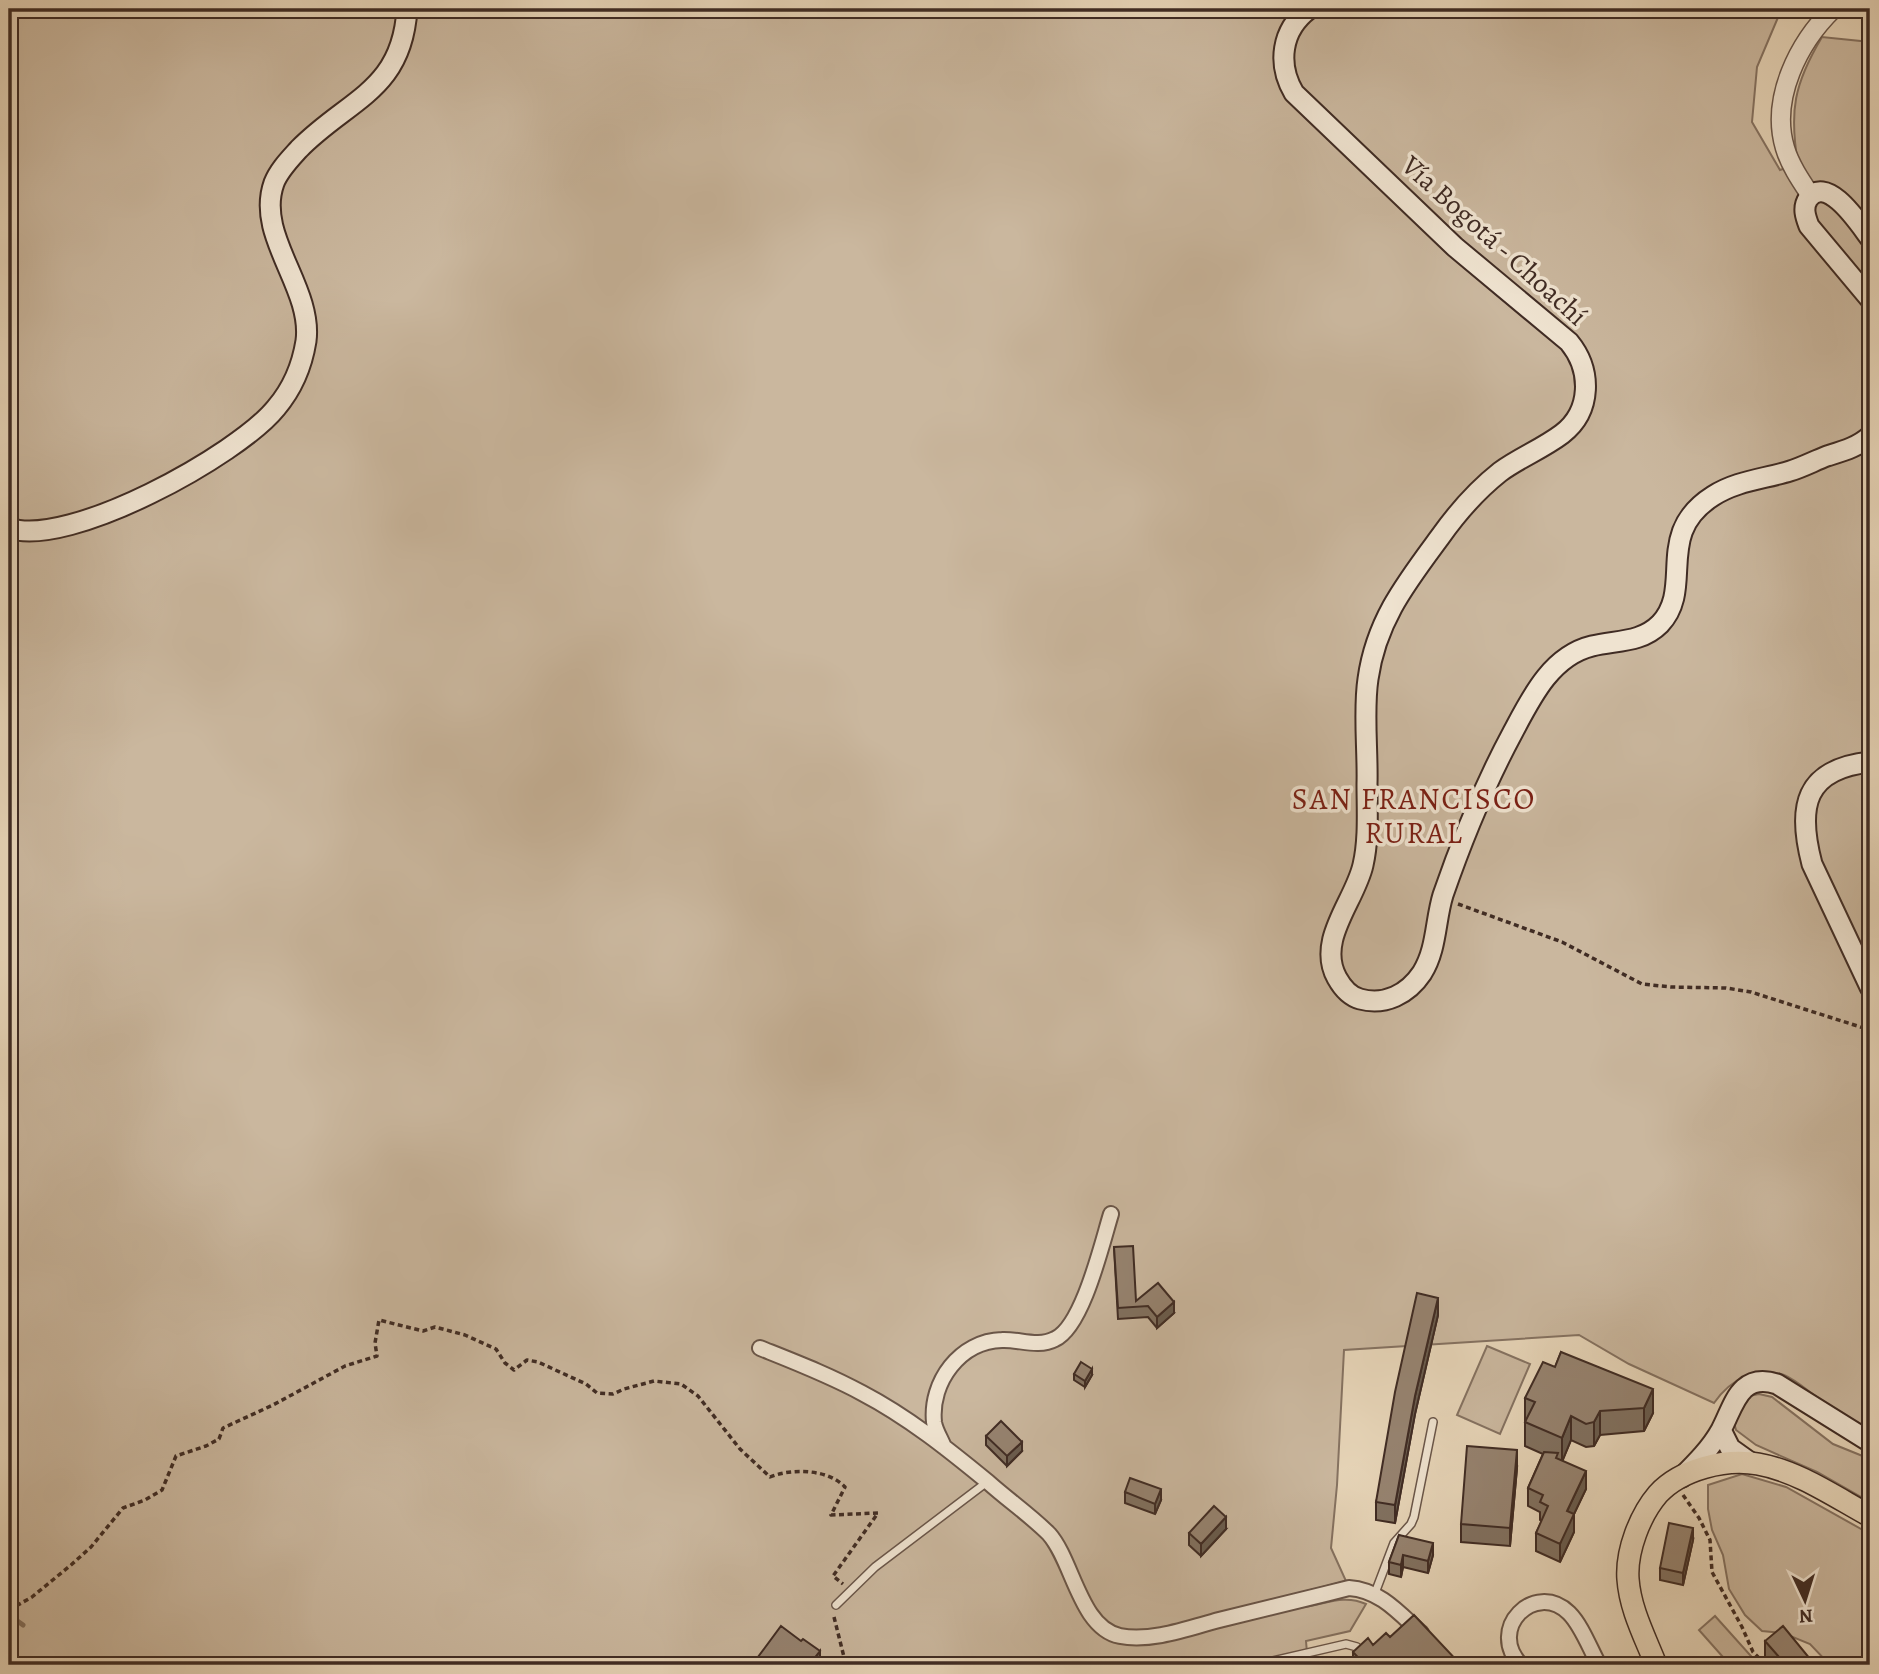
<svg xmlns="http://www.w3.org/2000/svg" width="1879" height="1674" font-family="Alegreya,serif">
<rect width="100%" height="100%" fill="#e6d4b7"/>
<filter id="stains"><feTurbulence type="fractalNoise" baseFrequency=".00286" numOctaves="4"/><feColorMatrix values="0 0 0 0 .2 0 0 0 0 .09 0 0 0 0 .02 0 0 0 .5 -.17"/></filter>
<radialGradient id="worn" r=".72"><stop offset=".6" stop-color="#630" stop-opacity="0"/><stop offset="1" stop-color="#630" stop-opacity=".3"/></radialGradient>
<path fill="#cab79e" stroke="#857261" stroke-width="2" d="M 9,9 L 1787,9 L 1779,15 L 1757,67 L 1752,122 L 1780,170 L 1798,164 C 1789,111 1794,84 1822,37 L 1870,42 L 1870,1430 C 1854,1422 1839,1413 1824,1402 C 1811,1394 1798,1381 1784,1375 C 1756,1365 1730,1380 1714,1403 L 1629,1364 L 1579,1335 L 1344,1350 L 1337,1485 L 1331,1548 L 1346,1581 L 1303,1592 L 1304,1607 C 1326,1604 1344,1594 1366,1604 L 1350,1631 L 1306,1641 L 1308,1665 L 9,1665 Z
M 1487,1346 L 1530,1364 L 1500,1434 L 1457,1415 Z
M 1759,1394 L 1772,1397 L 1833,1444 L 1870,1459 L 1870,1502 L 1817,1472 L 1756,1445 L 1736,1430 L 1733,1419 L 1749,1396 Z
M 1742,1474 L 1786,1487 L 1870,1534 L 1870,1665 L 1830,1665 L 1810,1644 L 1783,1633 L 1762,1631 L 1745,1615 L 1729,1589 L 1723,1555 L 1712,1530 L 1708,1509 L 1708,1485 Z
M 1715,1616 L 1759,1665 L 1730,1665 L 1699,1630 Z"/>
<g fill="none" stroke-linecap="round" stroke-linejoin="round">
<path stroke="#826f5e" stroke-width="5" d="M 9,1615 L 23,1625"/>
<defs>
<path id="service" d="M 1375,1593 L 1394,1543 L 1411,1524 L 1414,1517 L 1433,1422
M 836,1605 L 875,1567 L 987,1482
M 1255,1665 L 1346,1644 L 1357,1647 L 1367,1665"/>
<path id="minor" d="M 760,1348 C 795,1362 829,1375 862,1393 C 908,1417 949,1450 988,1482 C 1008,1500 1030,1515 1049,1534 C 1073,1561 1080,1628 1120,1636 C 1152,1642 1189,1628 1219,1620 C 1263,1609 1306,1599 1349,1588 C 1380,1590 1399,1613 1421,1633
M 944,1447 C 941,1439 935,1430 934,1422 C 930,1382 960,1341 1002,1340 C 1019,1339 1038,1348 1055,1339 C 1083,1326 1102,1243 1111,1214
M 1521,1665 C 1486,1629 1535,1580 1569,1613 C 1582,1626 1590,1649 1599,1665"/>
<path id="tertiary" d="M 1811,196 C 1801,181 1790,165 1785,148 C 1770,98 1799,42 1833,9"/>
<path id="secondary" d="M 1309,9 C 1281,30 1277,64 1294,93 L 1455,247 L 1569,342 C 1592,370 1592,411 1562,434 C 1542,449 1519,458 1500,472 C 1476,491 1457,513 1440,537 C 1406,583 1376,621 1368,679 C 1363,711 1368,751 1367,784 C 1367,810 1369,839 1363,865 C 1355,901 1316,940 1337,978 C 1342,987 1349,996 1360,999 C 1385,1006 1408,994 1422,973 C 1437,949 1435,921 1443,895 C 1462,840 1485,784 1513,732 C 1531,698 1551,656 1592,646 C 1617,640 1641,643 1660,624 C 1695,587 1653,534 1713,496 C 1736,481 1764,479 1790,471 C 1803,467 1814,461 1827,456 C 1843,451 1858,447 1870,436
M 1870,238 C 1860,225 1827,173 1808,199 C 1802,208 1806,218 1809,226 L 1870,299
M 9,528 C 68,549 238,455 276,408 C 293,388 302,366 306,341 C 313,287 255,236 274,183 C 279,170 290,159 299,149 C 348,99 402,91 407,9
M 1870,762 C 1804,769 1797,807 1812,864 L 1870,987
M 1721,1430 L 1730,1448 L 1751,1463
M 1682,1477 C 1696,1463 1711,1448 1721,1430 C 1734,1406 1739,1372 1777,1384 L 1870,1442"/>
<path id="primary" d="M 1656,1665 C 1645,1637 1630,1609 1628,1579 C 1626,1551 1640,1515 1658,1494 C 1681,1469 1726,1458 1758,1464 C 1798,1471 1835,1497 1870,1516"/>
</defs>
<use href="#service" stroke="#6a5649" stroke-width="10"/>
<use href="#minor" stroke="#6a5649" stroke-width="18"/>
<use href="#tertiary" stroke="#6a5649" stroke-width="21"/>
<use href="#secondary" stroke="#402c24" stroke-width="23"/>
<use href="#primary" stroke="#402c24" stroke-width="24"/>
<path stroke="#402c24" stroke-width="3.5" stroke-dasharray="5 3.5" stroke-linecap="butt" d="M 1458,904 L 1562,942 L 1642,984 L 1671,987 L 1726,988 L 1751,992 L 1870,1030
M 1683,1495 L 1699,1518 L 1710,1540 L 1712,1572 L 1742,1627 L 1753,1652 L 1766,1665
M 9,1610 L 32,1597 L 71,1565 L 91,1547 L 123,1508 L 145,1500 L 162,1490 L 176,1456 L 206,1446 L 219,1439 L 223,1428 L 273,1405 L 345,1366 L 377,1356 L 375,1343 L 379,1320 L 423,1331 L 435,1327 L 465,1335 L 496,1349 L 505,1363 L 514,1370 L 527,1360 L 538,1362 L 586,1384 L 597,1393 L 613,1394 L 624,1389 L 654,1381 L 681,1384 L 698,1396 L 740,1449 L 770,1477 C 792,1468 828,1469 845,1487 L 831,1515 L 878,1513 L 833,1576 L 843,1584
M 834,1617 L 846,1665"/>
<use href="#service" stroke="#efe3d0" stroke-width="7"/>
<use href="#minor" stroke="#efe3d0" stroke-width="14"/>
<use href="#tertiary" stroke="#efe3d0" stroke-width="18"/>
<use href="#secondary" stroke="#efe3d0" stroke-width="19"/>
<use href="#primary" stroke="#e6d4b7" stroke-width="21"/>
</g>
<path fill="#817160" stroke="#402c24" stroke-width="2" d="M 1114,1247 L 1136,1301 L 1174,1313 L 1157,1328 L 1148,1317 L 1118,1319 Z
M 1438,1315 L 1415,1414 L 1395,1523 L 1376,1520 L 1376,1502 Z
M 1561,1352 L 1653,1413 L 1644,1431 L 1600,1435 L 1594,1446 L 1586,1447 L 1571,1440 L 1562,1461 L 1586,1489 L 1574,1514 L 1574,1532 L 1560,1562 L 1536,1551 L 1536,1533 L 1542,1521 L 1540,1520 L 1540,1512 L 1528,1506 L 1528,1488 L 1543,1454 L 1525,1446 L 1525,1398 L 1555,1367 Z
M 1074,1374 L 1092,1375 L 1085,1387 L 1074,1380 Z
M 986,1436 L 1022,1451 L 1007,1466 L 986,1445 Z
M 1517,1468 L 1510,1546 L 1461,1542 L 1461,1524 Z
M 1125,1492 L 1161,1500 L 1155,1514 L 1125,1503 Z
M 1226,1529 L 1201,1556 L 1189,1545 L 1189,1533 Z
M 1399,1535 L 1433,1555 L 1428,1573 L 1403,1567 L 1401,1577 L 1389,1574 L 1389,1562 Z
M 1693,1540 L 1683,1585 L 1660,1580 L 1660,1568 Z
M 1390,1637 L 1461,1665 L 1353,1665 L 1353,1652 L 1373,1645 Z
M 1765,1641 L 1815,1665 L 1771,1665 L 1765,1659 Z"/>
<path fill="#695c4e" stroke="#402c24" stroke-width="2" d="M 1438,1298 L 1438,1315 L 1415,1414 L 1395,1523 L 1395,1505 L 1415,1396 Z
M 1174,1302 L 1174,1313 L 1157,1328 L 1157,1317 Z
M 1092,1369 L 1092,1375 L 1085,1387 L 1085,1381 Z
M 1653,1389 L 1653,1413 L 1644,1431 L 1644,1408 Z
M 1600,1411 L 1600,1435 L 1594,1446 L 1594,1422 Z
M 1571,1416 L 1571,1440 L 1562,1462 L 1562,1438 Z
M 1022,1442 L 1022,1451 L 1007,1466 L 1007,1456 Z
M 1517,1450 L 1517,1468 L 1510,1546 L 1510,1528 Z
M 1586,1471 L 1586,1489 L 1574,1514 L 1574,1532 L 1560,1562 L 1560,1544 L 1567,1511 Z
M 1161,1489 L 1161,1500 L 1155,1514 L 1155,1504 Z
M 1226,1517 L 1226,1529 L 1201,1556 L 1201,1544 Z
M 1693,1528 L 1693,1540 L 1683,1585 L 1683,1573 Z
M 1433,1543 L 1433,1555 L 1428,1573 L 1428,1561 Z
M 1403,1555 L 1403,1567 L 1401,1577 L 1401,1565 Z
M 820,1651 L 820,1663 L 818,1665 L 809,1665 Z"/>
<path fill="#968370" stroke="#402c24" stroke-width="2" d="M 1133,1246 L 1136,1301 L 1158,1283 L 1174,1302 L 1157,1317 L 1148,1306 L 1118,1308 L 1114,1247 Z
M 1417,1293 L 1438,1298 L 1415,1396 L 1395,1505 L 1376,1502 L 1395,1392 Z
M 1561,1352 L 1653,1389 L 1644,1408 L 1600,1411 L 1594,1422 L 1586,1424 L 1571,1416 L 1562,1438 L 1525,1422 L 1535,1402 L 1525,1398 L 1543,1362 L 1555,1367 Z
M 1081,1362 L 1092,1369 L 1085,1381 L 1074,1374 Z
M 1001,1421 L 1022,1442 L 1007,1456 L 986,1436 Z
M 1467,1446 L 1517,1450 L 1510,1528 L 1461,1524 Z
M 1544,1452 L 1558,1453 L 1556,1458 L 1586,1471 L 1567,1511 L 1574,1514 L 1560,1544 L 1536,1533 L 1548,1506 L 1540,1502 L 1543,1495 L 1528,1488 Z
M 1130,1478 L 1161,1489 L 1155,1504 L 1125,1492 Z
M 1214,1506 L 1226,1517 L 1201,1544 L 1189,1533 Z
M 1669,1523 L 1693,1528 L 1683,1573 L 1660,1568 Z
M 1399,1535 L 1433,1543 L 1428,1561 L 1403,1555 L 1401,1565 L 1389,1562 Z
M 1414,1615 L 1461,1665 L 1406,1665 L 1404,1664 L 1403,1665 L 1391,1665 L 1389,1663 L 1386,1665 L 1365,1665 L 1353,1652 L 1368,1638 L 1373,1645 L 1386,1633 L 1390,1637 Z
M 781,1626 L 801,1641 L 803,1639 L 820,1651 L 809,1665 L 752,1665 Z
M 1783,1626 L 1815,1665 L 1786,1665 L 1765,1641 Z"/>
<g text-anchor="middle" stroke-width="7" stroke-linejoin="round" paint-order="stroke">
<g font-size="28" fill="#402c24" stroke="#efe3d0">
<text transform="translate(1495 240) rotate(42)" y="10">Vía Bogotá - Choachí</text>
</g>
<g font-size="30" letter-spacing="2" fill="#7a1f14" stroke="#efe3d0">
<text x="1414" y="809">SAN FRANCISCO<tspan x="1414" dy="34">RURAL</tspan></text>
</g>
</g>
<rect width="1879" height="1674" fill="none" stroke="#e6d4b7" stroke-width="35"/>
<rect x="10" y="10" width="1858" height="1653" fill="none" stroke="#402c24" stroke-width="3.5"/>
<rect x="18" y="18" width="1844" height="1639" fill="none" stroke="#402c24" stroke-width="2"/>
<g transform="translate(1805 1600) rotate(176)" stroke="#efe3d0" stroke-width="5" paint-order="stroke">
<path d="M0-5L12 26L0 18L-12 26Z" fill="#402c24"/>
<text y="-10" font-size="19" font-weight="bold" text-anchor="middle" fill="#402c24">N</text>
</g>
<rect width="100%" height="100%" filter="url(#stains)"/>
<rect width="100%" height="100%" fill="url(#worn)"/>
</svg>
